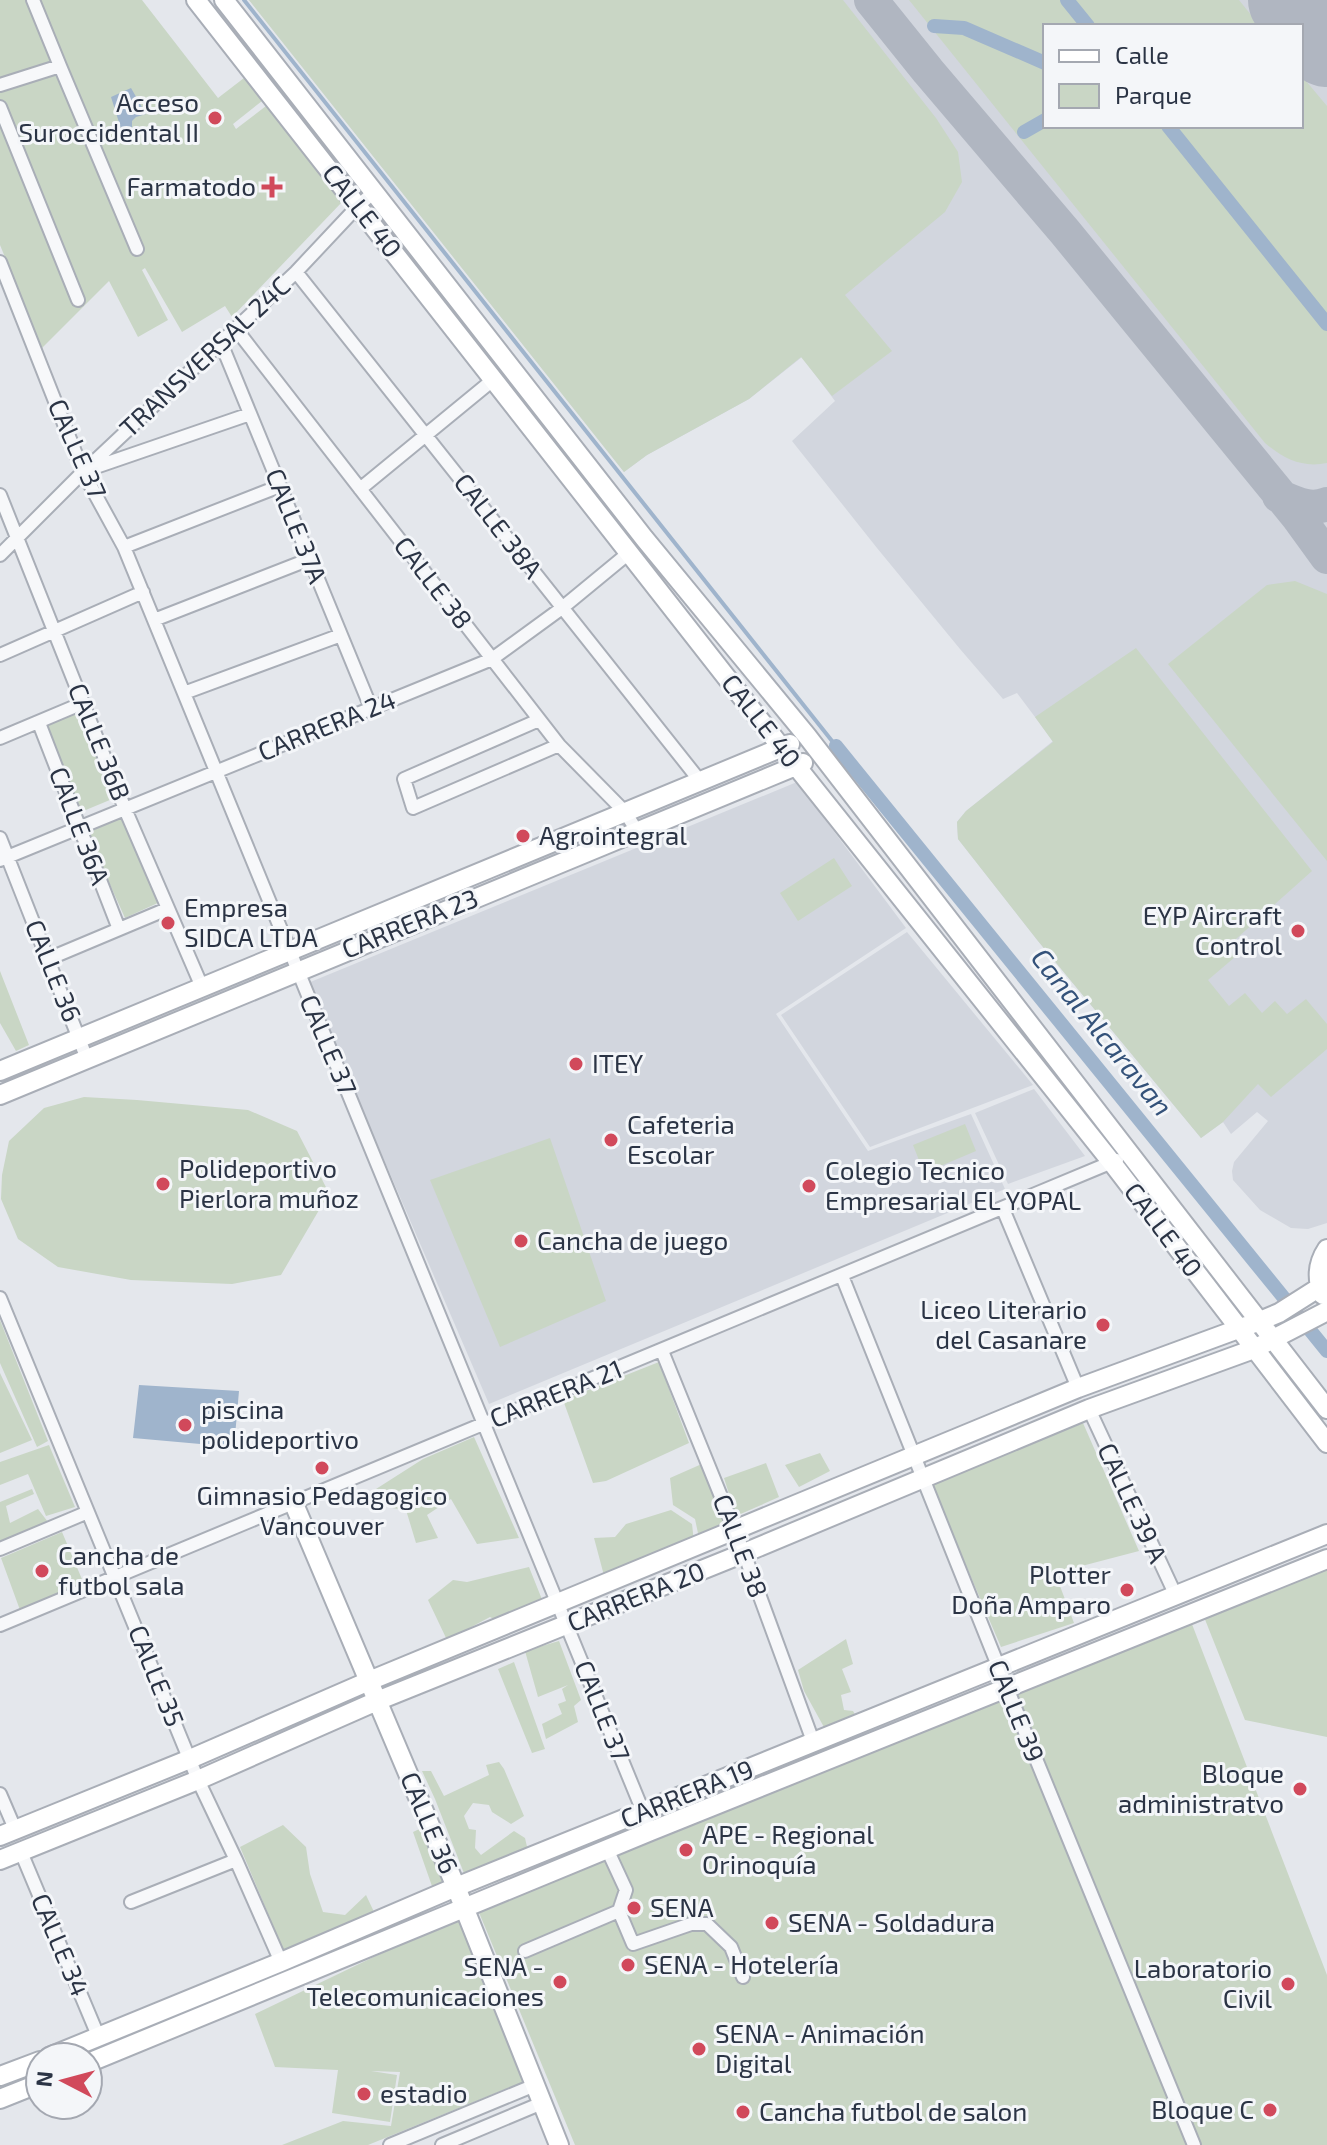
<svg xmlns="http://www.w3.org/2000/svg" width="1327" height="2145" font-family="'Exo 2',sans-serif">
<rect width="100%" height="100%" fill="#e4e7ec"/>
<path fill="#d2d6de" fill-rule="evenodd" d="M 249,0 L 1327,0 L 1327,1223 L 1308,1229 L 1291,1228 L 1260,1210 L 1233,1180 L 1232,1171 L 1234,1162 L 1268,1121 L 1257,1112 L 1231,1134 L 1223,1122 L 1201,1138 L 1038,941 L 958,839 L 957,822 L 966,811 L 1053,741 L 1017,693 L 1003,699 L 960,649 L 877,548 L 792,441 L 835,401 L 802,357 L 749,399 L 647,455 L 624,472 ZM 1045,26 L 1301,26 L 1301,126 L 1045,126 Z
M 797,782 L 906,928 L 776,1014 L 868,1151 L 971,1114 L 1005,1189 L 489,1404 L 308,983 Z
M 907,932 L 1033,1085 L 870,1147 L 781,1015 Z
M 1034,1089 L 1085,1156 L 1008,1184 L 975,1113 Z"/>
<path fill="#c9d6c5" d="M 0,0 L 142,0 L 218,98 L 244,78 L 262,101 L 233,124 L 236,129 L 266,106 L 343,201 L 232,317 L 225,306 L 182,332 L 145,268 L 142,270 L 168,320 L 138,337 L 109,281 L 42,348 L 0,245 Z
M 249,0 L 843,0 L 936,118 L 958,152 L 962,182 L 945,212 L 845,295 L 892,351 L 832,396 L 801,357 L 749,399 L 647,455 L 624,472 Z
M 909,0 L 1239,0 L 1260,26 L 1045,26 L 1045,126 L 1301,126 L 1301,75 L 1327,106 L 1327,463 C 1302,468 1284,459 1265,443 Z
M 1295,581 L 1327,594 L 1327,861 L 1168,664 L 1267,585 Z
M 1136,648 L 1312,871 L 1227,947 L 1235,957 L 1208,980 L 1229,1006 L 1245,993 L 1262,1013 L 1275,1001 L 1287,1014 L 1306,999 L 1327,1024 L 1327,1049 L 1271,1097 L 1258,1084 L 1223,1122 L 1201,1138 L 1038,941 L 958,839 L 957,822 L 966,811 L 1053,742 L 1035,717 Z
M 81,707 L 117,797 L 81,812 L 45,721 Z
M 124,815 L 162,901 L 125,918 L 86,831 Z
M 834,858 L 852,886 L 798,921 L 780,893 Z
M 0,971 L 29,1045 L 16,1051 L 0,1023 Z
M 84,1097 L 137,1100 L 248,1110 L 297,1131 L 329,1193 L 281,1275 L 232,1284 L 131,1280 L 58,1267 L 18,1239 L 1,1199 L 2,1175 L 9,1141 L 44,1108 Z
M 965,1124 L 976,1151 L 924,1173 L 913,1145 Z
M 550,1138 L 606,1301 L 500,1347 L 430,1180 Z
M 0,1320 L 48,1441 L 37,1447 L 0,1363 Z
M 659,1362 L 689,1443 L 606,1481 L 593,1483 L 563,1400 Z
M 0,1373 L 32,1440 L 0,1453 Z
M 1083,1423 L 1139,1551 L 1055,1573 L 1074,1623 L 1001,1647 L 931,1484 Z
M 474,1437 L 519,1538 L 477,1544 L 451,1499 L 427,1515 L 438,1538 L 416,1543 L 406,1510 L 392,1508 L 376,1489 L 423,1459 Z
M 49,1445 L 75,1507 L 46,1516 L 28,1474 L 0,1485 L 0,1462 Z
M 820,1453 L 830,1471 L 799,1487 L 785,1465 Z
M 704,1463 L 726,1527 L 699,1538 L 695,1519 L 673,1505 L 670,1478 Z
M 766,1463 L 779,1497 L 736,1516 L 724,1478 Z
M 32,1489 L 34,1494 L 6,1506 L 10,1523 L 38,1509 L 48,1522 L 0,1543 L 0,1502 Z
M 671,1510 L 692,1524 L 694,1542 L 606,1583 L 594,1538 L 615,1537 L 626,1524 Z
M 62,1532 L 84,1584 L 20,1610 L 1,1558 Z
M 529,1567 L 545,1607 L 506,1625 L 490,1617 L 447,1640 L 428,1600 L 453,1580 L 467,1582 Z
M 1327,1569 L 1327,1737 L 1245,1720 L 1204,1617 Z
M 1190,1619 L 1327,1975 L 1327,2145 L 575,2145 L 478,1910 Z
M 846,1639 L 853,1664 L 842,1669 L 851,1692 L 841,1695 L 844,1710 L 853,1711 L 857,1718 L 825,1729 L 804,1691 L 798,1670 Z
M 559,1641 L 581,1700 L 574,1706 L 578,1722 L 546,1739 L 542,1724 L 562,1714 L 558,1704 L 566,1701 L 562,1689 L 568,1685 L 538,1697 L 525,1651 Z
M 514,1662 L 545,1749 L 532,1753 L 498,1669 Z
M 499,1762 L 504,1769 L 524,1816 L 511,1824 L 492,1812 L 489,1805 L 473,1803 L 464,1816 L 469,1829 L 476,1830 L 475,1848 L 481,1855 L 514,1831 L 525,1838 L 528,1851 L 467,1881 L 435,1799 L 422,1771 L 431,1771 L 444,1796 L 489,1775 L 486,1765 Z
M 283,1825 L 306,1847 L 310,1874 L 323,1912 L 345,1915 L 366,1895 L 375,1914 L 285,1954 L 240,1847 Z
M 428,1825 L 449,1883 L 433,1889 L 413,1832 Z
M 461,1915 L 528,2080 L 368,2145 L 282,2145 L 343,2121 L 391,2126 L 400,2072 L 371,2071 L 397,2075 L 390,2122 L 332,2113 L 338,2070 L 275,2067 L 255,2014 Z"/>
<path fill="#9fb4cc" d="M 131,88 L 146,114 L 136,117 L 132,121 L 132,133 L 123,135 L 111,97 Z
M 139,1385 L 239,1391 L 234,1447 L 133,1438 Z"/>
<g fill="none" stroke-linecap="round" stroke-linejoin="round">
<path stroke="#9fb4cc" stroke-width="4" d="M 244,0 L 836,746"/>
<path stroke="#9fb4cc" stroke-width="14" d="M 1067,0 L 1088,26
M 934,26 L 964,28 L 1045,63
M 1168,126 L 1327,324
M 1024,132 L 1045,120
M 836,746 L 1327,1351"/>
<path stroke="#b0b6c1" stroke-width="34" d="M 871,0 L 928,71 L 1065,232 L 1298,517 L 1327,557
M 1279,496 C 1295,503 1310,511 1327,504"/>
<path stroke="#b0b6c1" stroke-width="88" d="M 1292,0 L 1327,43"/>
<defs>
<path id="street" d="M 60,66 L 137,249
M 0,85 L 60,66 L 33,0
M 0,107 L 78,300
M 0,262 L 83,472 L 124,547 L 651,1831
M 296,272 L 700,781
M 236,329 L 559,745 L 625,812 L 637,831
M 221,343 L 371,708
M 90,469 L 250,414
M 360,489 L 494,379
M 0,495 L 125,809 L 202,987
M 124,547 L 280,486
M 0,555 L 83,472 L 296,272 L 358,206 L 374,192
M 154,620 L 310,559
M 0,655 L 143,592
M 184,693 L 341,635
M 539,720 L 404,779 L 413,808 L 559,745
M 39,723 L 119,929
M 0,738 L 83,703
M 0,838 L 87,1059
M 0,860 L 492,659 L 562,608 L 630,552
M 48,959 L 167,909
M 1003,1209 L 1078,1388
M 842,1276 L 1007,1688 L 1194,2145
M 0,1298 L 198,1780 L 236,1860 L 281,1962
M 662,1351 L 744,1553 L 814,1744
M 1089,1409 L 1176,1596
M 0,1549 L 88,1512
M 0,1625 L 1117,1160
M 0,1794 L 15,1829
M 607,1849 L 626,1890 L 619,1911 L 633,1944 L 691,1924 L 707,1924 L 731,1947 L 743,1977
M 21,1852 L 99,2038
M 131,1902 L 236,1860
M 525,1951 L 619,1911
M 390,2145 L 535,2085
M 442,2145 L 542,2103"/>
<path id="secondary" d="M 196,0 L 781,747 L 1113,1164 L 1327,1443
M 224,0 L 644,538 L 807,736 L 1327,1409
M 0,1071 L 790,744
M 0,1095 L 803,763
M 1323,1295 C 1316,1278 1317,1264 1327,1249
M 294,1504 L 456,1887 L 559,2145
M 0,1836 L 190,1759 L 369,1681 L 1078,1388 L 1260,1321 L 1279,1313 L 1320,1287
M 0,1860 L 198,1780 L 377,1701 L 744,1553 L 1089,1409 L 1254,1349 L 1327,1311
M 49,2057 L 281,1962 L 456,1887 L 1327,1534
M 88,2063 L 651,1831 L 1327,1559
M 0,2076 L 40,2061
M 0,2099 L 40,2083"/>
</defs>
<use href="#street" stroke="#a9aeb7" stroke-width="16"/>
<use href="#secondary" stroke="#a9aeb7" stroke-width="22"/>
<use href="#street" stroke="#f7f8fa" stroke-width="12"/>
<use href="#secondary" stroke="#fff" stroke-width="18"/>
</g>
<g fill="#d1495b" stroke="#f4f6f9" stroke-width="3">
<circle cx="215" cy="118" r="8"/>
<path d="M268 175h8v8h8v8h-8v8h-8v-8h-8v-8h8z"/>
<circle cx="523" cy="836" r="8"/>
<circle cx="168" cy="923" r="8"/>
<circle cx="1298" cy="931" r="8"/>
<circle cx="576" cy="1064" r="8"/>
<circle cx="611" cy="1140" r="8"/>
<circle cx="163" cy="1184" r="8"/>
<circle cx="809" cy="1186" r="8"/>
<circle cx="521" cy="1241" r="8"/>
<circle cx="1103" cy="1325" r="8"/>
<circle cx="185" cy="1425" r="8"/>
<circle cx="322" cy="1468" r="8"/>
<circle cx="42" cy="1571" r="8"/>
<circle cx="1127" cy="1590" r="8"/>
<circle cx="1300" cy="1789" r="8"/>
<circle cx="686" cy="1850" r="8"/>
<circle cx="634" cy="1908" r="8"/>
<circle cx="772" cy="1923" r="8"/>
<circle cx="628" cy="1965" r="8"/>
<circle cx="560" cy="1982" r="8"/>
<circle cx="1288" cy="1984" r="8"/>
<circle cx="699" cy="2049" r="8"/>
<circle cx="364" cy="2094" r="8"/>
<circle cx="1270" cy="2110" r="8"/>
<circle cx="743" cy="2112" r="8"/>
</g>
<g text-anchor="middle" stroke-width="6" stroke-linejoin="round" paint-order="stroke">
<g font-size="26" fill="#2b3445" stroke="#f4f6f9" text-anchor="start">
<text x="199" y="112" text-anchor="end">Acceso<tspan x="199" dy="30">Suroccidental II</tspan></text>
<text x="256" y="196" text-anchor="end">Farmatodo</text>
<text x="539" y="845">Agrointegral</text>
<text x="184" y="917">Empresa<tspan x="184" dy="30">SIDCA LTDA</tspan></text>
<text x="1282" y="925" text-anchor="end">EYP Aircraft<tspan x="1282" dy="30">Control</tspan></text>
<text x="592" y="1073">ITEY</text>
<text x="627" y="1134">Cafeteria<tspan x="627" dy="30">Escolar</tspan></text>
<text x="179" y="1178">Polideportivo<tspan x="179" dy="30">Pierlora muñoz</tspan></text>
<text x="825" y="1180">Colegio Tecnico<tspan x="825" dy="30">Empresarial EL YOPAL</tspan></text>
<text x="537" y="1250">Cancha de juego</text>
<text x="1087" y="1319" text-anchor="end">Liceo Literario<tspan x="1087" dy="30">del Casanare</tspan></text>
<text x="201" y="1419">piscina<tspan x="201" dy="30">polideportivo</tspan></text>
<text x="322" y="1505" text-anchor="middle">Gimnasio Pedagogico<tspan x="322" dy="30">Vancouver</tspan></text>
<text x="58" y="1565">Cancha de<tspan x="58" dy="30">futbol sala</tspan></text>
<text x="1111" y="1584" text-anchor="end">Plotter<tspan x="1111" dy="30">Doña Amparo</tspan></text>
<text x="1284" y="1783" text-anchor="end">Bloque<tspan x="1284" dy="30">administratvo</tspan></text>
<text x="702" y="1844">APE - Regional<tspan x="702" dy="30">Orinoquía</tspan></text>
<text x="650" y="1917">SENA</text>
<text x="788" y="1932">SENA - Soldadura</text>
<text x="644" y="1974">SENA - Hotelería</text>
<text x="544" y="1976" text-anchor="end">SENA -<tspan x="544" dy="30">Telecomunicaciones</tspan></text>
<text x="1272" y="1978" text-anchor="end">Laboratorio<tspan x="1272" dy="30">Civil</tspan></text>
<text x="715" y="2043">SENA - Animación<tspan x="715" dy="30">Digital</tspan></text>
<text x="380" y="2103">estadio</text>
<text x="1254" y="2119" text-anchor="end">Bloque C</text>
<text x="759" y="2121">Cancha futbol de salon</text>
</g>
<g font-size="26" fill="#2b3445" stroke="#f4f6f9">
<text transform="translate(362 211) rotate(52)" y="9">CALLE 40</text>
<text transform="translate(205 357) rotate(-43)" y="9">TRANSVERSAL 24C</text>
<text transform="translate(77 449) rotate(66)" y="9">CALLE 37</text>
<text transform="translate(296 526) rotate(68)" y="9">CALLE 37A</text>
<text transform="translate(498 526) rotate(52)" y="9">CALLE 38A</text>
<text transform="translate(433 583) rotate(52)" y="9">CALLE 38</text>
<text transform="translate(761 721) rotate(52)" y="9">CALLE 40</text>
<text transform="translate(327 726) rotate(-22)" y="9">CARRERA 24</text>
<text transform="translate(99 742) rotate(68)" y="9">CALLE 36B</text>
<text transform="translate(79 826) rotate(69)" y="9">CALLE 36A</text>
<text transform="translate(410 924) rotate(-22)" y="9">CARRERA 23</text>
<text transform="translate(53 971) rotate(68)" y="9">CALLE 36</text>
<text transform="translate(328 1045) rotate(67)" y="9">CALLE 37</text>
<text transform="translate(1163 1230) rotate(53)" y="9">CALLE 40</text>
<text transform="translate(556 1394) rotate(-22)" y="9">CARRERA 21</text>
<text transform="translate(1132 1503) rotate(65)" y="9">CALLE 39 A</text>
<text transform="translate(740 1546) rotate(69)" y="9">CALLE 38</text>
<text transform="translate(636 1597) rotate(-22)" y="9">CARRERA 20</text>
<text transform="translate(156 1676) rotate(68)" y="9">CALLE 35</text>
<text transform="translate(602 1711) rotate(68)" y="9">CALLE 37</text>
<text transform="translate(1016 1711) rotate(68)" y="9">CALLE 39</text>
<text transform="translate(687 1794) rotate(-22)" y="9">CARRERA 19</text>
<text transform="translate(429 1823) rotate(67)" y="9">CALLE 36</text>
<text transform="translate(60 1945) rotate(67)" y="9">CALLE 34</text>
</g>
<g font-size="28" font-style="italic" fill="#34527a" stroke="#f4f6f9">
<text transform="translate(1102 1032) rotate(51)" y="10">Canal Alcaravan</text>
</g>
</g>
<rect x="1043" y="24" width="260" height="104" fill="#f4f6f9" stroke="#a4a8b1" stroke-width="2"/>
<rect x="1059" y="50" width="40" height="12" fill="#ffffff" stroke="#a4a8b1" stroke-width="2"/>
<text x="1115" y="64" font-size="24" fill="#2b3445">Calle</text>
<rect x="1059" y="84" width="40" height="24" fill="#c9d6c5" stroke="#a4a8b1" stroke-width="2"/>
<text x="1115" y="104" font-size="24" fill="#2b3445">Parque</text>
<g transform="translate(64 2081) rotate(276)"><circle r="38" fill="#f4f6f9" stroke="#a4a8b1" stroke-width="2"/>
<path d="M0-6L14 30L0 20L-14 30Z" fill="#d1495b"/>
<text y="-12" font-size="22" font-weight="bold" text-anchor="middle" fill="#2b3445">N</text>
</g>
</svg>
